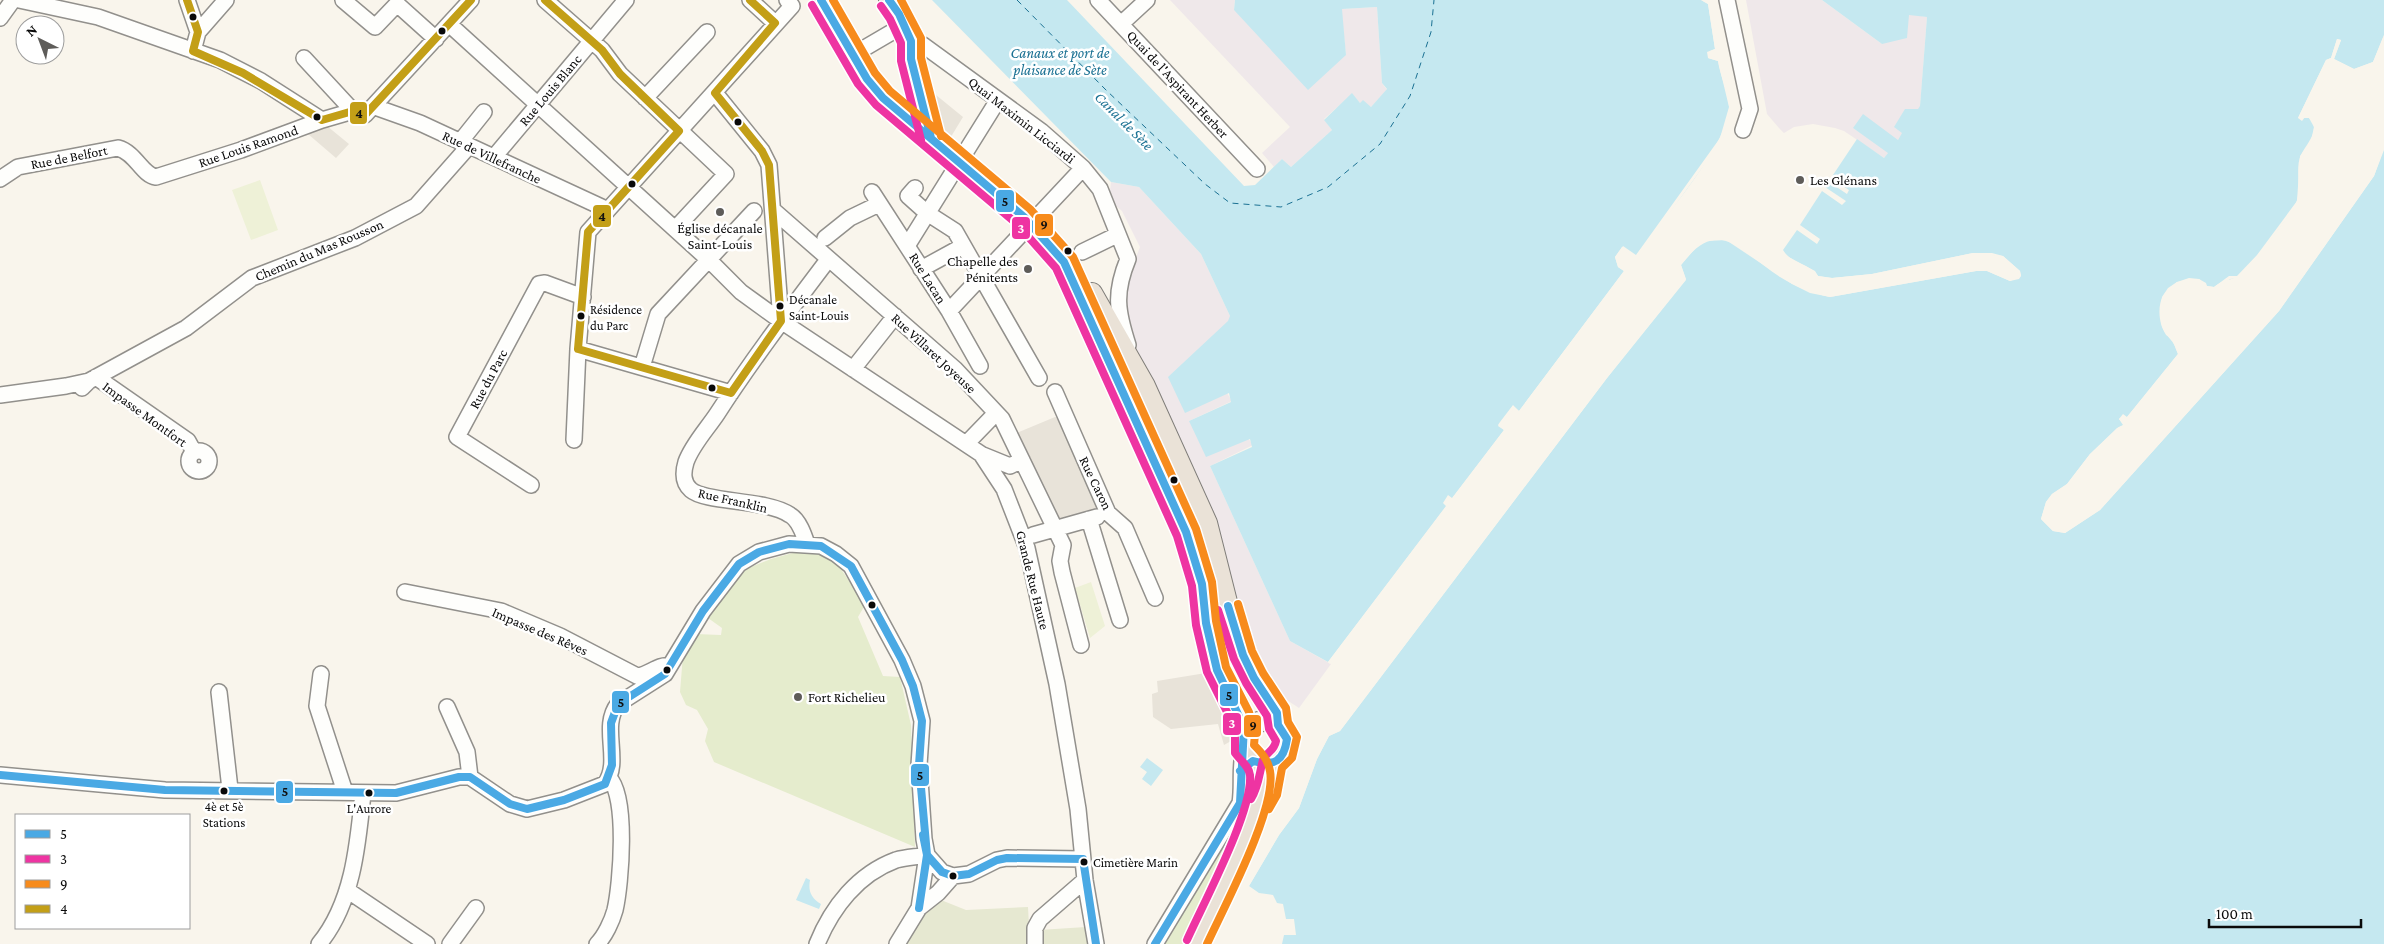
<svg xmlns="http://www.w3.org/2000/svg" width="2384" height="944" font-family="'Crimson Pro',serif">
<rect width="100%" height="100%" fill="#f9f5ec"/>
<path fill="#efe8ea" d="M 1170,0 L 1235,0 L 1234,10 L 1346,55 L 1341,9 L 1377,7 L 1382,83 L 1387,90 L 1371,107 L 1360,103 L 1352,94 L 1324,119 L 1332,130 L 1291,167 L 1282,159 L 1274,167 L 1262,153 L 1290,127 Z
M 1746,0 L 1822,0 L 1882,44 L 1909,14 L 1927,17 L 1920,107 L 1898,140 L 1853,128 L 1889,152 L 1884,158 L 1844,131 L 1835,128 L 1813,124 L 1794,127 L 1784,133 L 1779,128 L 1767,114 Z
M 1111,182 L 1139,187 L 1201,254 L 1230,316 L 1227,393 L 1232,401 L 1189,421 L 1248,438 L 1253,445 L 1210,466 L 1290,641 L 1331,664 L 1299,708 L 1276,693 L 1260,674 L 1243,631 L 1223,544 L 1129,332 L 1124,288 L 1140,247 L 1122,211 L 1109,200 Z"/>
<path fill="#e5eccd" d="M 800,551 L 819,551 L 837,563 L 865,605 L 858,617 L 883,676 L 900,677 L 911,725 L 915,847 L 714,762 L 705,741 L 708,729 L 697,710 L 686,705 L 680,692 L 683,655 L 695,634 L 721,635 L 722,628 L 708,618 L 743,570 L 771,559 Z
M 1230,831 L 1235,837 L 1187,944 L 1164,944 L 1217,858 Z"/>
<path fill="#e6e8d1" d="M 941,900 L 966,910 L 1028,907 L 1030,944 L 905,944 L 920,919 Z
M 1086,927 L 1089,944 L 1040,944 L 1039,930 Z"/>
<path fill="#eef1d7" d="M 260,180 L 278,230 L 251,240 L 232,190 Z
M 1091,582 L 1105,626 L 1090,638 L 1075,588 Z"/>
<path fill="#e8e3d9" d="M 936,95 L 963,117 L 949,140 L 941,132 L 933,117 L 930,97 Z
M 327,126 L 349,144 L 336,158 L 308,134 L 308,131 Z
M 1055,417 L 1059,418 L 1100,507 L 1098,512 L 1063,522 L 1057,519 L 1014,434 Z
M 1212,672 L 1238,737 L 1224,745 L 1218,724 L 1171,729 L 1153,717 L 1152,694 L 1158,692 L 1157,681 Z"/>
<path fill="#c5e8f0" d="M 932,0 L 1067,0 L 1244,186 L 1255,185 L 1282,159 L 1291,167 L 1332,130 L 1324,120 L 1352,93 L 1360,103 L 1363,100 L 1371,107 L 1387,89 L 1382,83 L 1377,7 L 1342,9 L 1346,55 L 1308,90 L 1234,10 L 1235,0 L 1701,0 L 1708,4 L 1715,49 L 1710,51 L 1708,58 L 1718,61 C 1720,76 1728,91 1729,106 C 1731,142 1658,225 1636,256 L 1622,247 L 1615,257 L 1618,267 L 1624,271 L 1519,411 L 1513,406 L 1498,426 L 1504,430 L 1452,498 L 1448,495 L 1443,503 L 1446,506 L 1328,662 L 1290,641 L 1210,466 L 1252,447 L 1250,439 L 1206,457 L 1189,421 L 1231,402 L 1229,393 L 1185,413 L 1168,377 L 1228,321 L 1230,316 L 1201,254 L 1139,187 L 1111,182 Z
M 1822,0 L 2384,0 L 2384,35 L 2373,62 L 2354,69 L 2334,59 L 2341,40 L 2337,39 L 2331,58 L 2326,60 L 2298,118 L 2309,118 C 2322,129 2306,144 2301,155 C 2295,167 2301,187 2297,200 C 2294,212 2248,269 2238,276 C 2230,281 2224,279 2214,287 L 2207,286 L 2199,279 L 2177,282 C 2172,286 2166,291 2163,296 C 2157,306 2159,326 2166,334 C 2174,344 2173,341 2178,354 L 2127,417 L 2122,417 L 2119,419 L 2124,425 L 2119,427 L 2090,454 L 2067,484 L 2052,494 L 2046,502 L 2041,519 L 2053,531 L 2065,533 L 2100,510 L 2279,311 L 2374,176 L 2384,150 L 2384,944 L 1282,944 L 1284,935 L 1296,935 L 1294,919 L 1286,919 L 1283,904 L 1277,903 L 1273,895 L 1259,893 L 1249,886 L 1279,835 L 1299,808 L 1317,759 L 1329,736 L 1340,731 L 1607,378 L 1686,280 L 1681,265 C 1719,214 1741,252 1780,277 C 1796,287 1812,293 1830,297 L 1976,271 L 1987,271 L 2010,281 L 2021,276 L 2020,271 L 2003,256 L 1973,253 L 1872,274 L 1832,278 L 1818,276 C 1811,264 1791,264 1783,250 L 1797,230 L 1817,244 L 1820,239 L 1800,225 L 1822,191 L 1842,205 L 1846,201 L 1825,187 L 1829,182 L 1847,194 L 1849,190 L 1831,178 L 1857,139 L 1884,158 L 1888,153 L 1853,128 L 1863,114 L 1898,140 L 1902,133 L 1894,127 L 1905,109 L 1918,109 L 1920,106 L 1927,17 L 1909,15 L 1907,38 L 1882,44 Z
M 1147,758 L 1163,770 L 1151,786 L 1142,779 L 1147,772 L 1140,767 Z
M 806,878 L 810,880 C 808,891 811,898 821,904 L 819,909 L 796,900 Z"/>
<path fill="#f9f5ec" d="M 1701,0 L 1711,3 L 1718,50 L 1710,54 L 1710,57 L 1715,56 L 1720,60 L 1731,106 L 1723,139 L 1638,257 L 1634,258 L 1623,250 L 1618,256 L 1620,266 L 1626,270 L 1626,273 L 1521,412 L 1518,413 L 1514,409 L 1502,423 L 1506,431 L 1454,500 L 1451,500 L 1504,430 L 1498,425 L 1500,422 L 1513,405 L 1519,411 L 1624,271 L 1618,267 L 1615,257 L 1623,246 L 1636,255 L 1720,138 L 1729,107 L 1718,61 L 1708,58 L 1707,52 L 1715,49 L 1708,4 Z
M 2384,35 L 2383,45 L 2374,65 L 2354,71 L 2331,60 L 2328,62 L 2301,117 L 2304,115 L 2310,116 L 2314,119 L 2316,127 L 2314,142 L 2303,157 L 2299,202 L 2259,256 L 2239,278 L 2230,279 L 2215,290 L 2206,289 L 2198,282 L 2189,281 L 2170,290 L 2165,298 L 2162,313 L 2164,325 L 2168,333 L 2175,337 L 2180,355 L 2129,419 L 2122,419 L 2126,427 L 2118,430 L 2092,456 L 2069,486 L 2054,496 L 2048,503 L 2044,519 L 2054,529 L 2064,530 L 2099,508 L 2277,310 L 2372,174 L 2384,148 L 2374,176 L 2279,311 L 2100,510 L 2065,533 L 2053,531 L 2041,519 L 2046,502 L 2052,494 L 2067,484 L 2090,454 L 2117,428 L 2123,425 L 2119,419 L 2123,414 L 2127,417 L 2178,354 L 2172,339 L 2166,335 L 2162,326 L 2160,313 L 2162,297 L 2168,288 L 2177,282 L 2189,278 L 2199,279 L 2206,283 L 2207,286 L 2214,287 L 2229,276 L 2237,276 L 2257,255 L 2297,201 L 2300,156 L 2311,141 L 2314,127 L 2309,118 L 2305,117 L 2302,121 L 2298,118 L 2326,60 L 2331,58 L 2337,39 L 2341,40 L 2334,59 L 2354,69 L 2373,62 Z
M 1706,238 L 1727,238 L 1793,282 L 1811,290 L 1831,294 L 1976,269 L 1988,269 L 2010,278 L 2017,277 L 2018,272 L 2002,258 L 1992,255 L 1974,256 L 1872,277 L 1832,280 L 1817,278 L 1813,273 L 1793,263 L 1783,254 L 1815,271 L 1818,276 L 1832,278 L 1872,274 L 1973,253 L 1992,253 L 2003,256 L 2020,271 L 2021,276 L 2019,279 L 2010,281 L 1987,271 L 1976,271 L 1830,297 L 1810,293 L 1792,284 L 1726,240 L 1707,241 L 1700,243 L 1681,265 L 1686,279 L 1607,378 L 1340,731 L 1329,736 L 1317,759 L 1299,808 L 1279,835 L 1249,886 L 1247,884 L 1277,834 L 1297,807 L 1315,758 L 1327,734 L 1338,729 L 1605,377 L 1683,279 L 1678,265 L 1689,250 Z
M 1448,504 L 1448,508 L 1330,664 L 1328,662 Z"/>
<g fill="none" stroke-linecap="round" stroke-linejoin="round">
<path stroke="#1b7193" stroke-width="1" stroke-dasharray="6 5" stroke-linecap="butt" d="M 1017,0 L 1106,90 L 1205,184 L 1230,203 L 1281,207 L 1328,187 L 1380,144 L 1410,96 L 1431,32 L 1434,0"/>
<defs>
<path id="minor" d="M 19,0 L 98,17 L 220,60 L 261,81 L 322,120
M 187,0 L 198,32
M 343,0 L 375,27 L 397,4 L 436,39
M 545,0 L 602,50 L 620,74 L 726,174 L 675,229
M 750,0 L 775,23
M 1098,0 L 1257,169
M 1727,0 L 1750,109 L 1743,130
M 0,18 L 13,0
M 449,24 L 709,260 L 741,292 L 781,321 L 981,454 L 1004,489 L 1027,548 L 1057,684 L 1078,809 L 1085,880 L 1096,944
M 1121,24 L 1147,0
M 911,41 L 923,45 L 1041,131 L 1083,168 L 1100,189 L 1128,259 C 1114,293 1117,311 1128,345
M 863,49 L 904,25
M 193,51 L 198,32 L 226,0
M 304,58 L 353,111
M 715,93 L 762,151 L 769,165 L 781,321
M 645,98 L 707,32
M 375,107 L 420,123 L 608,210
M 460,142 L 484,112
M 494,157 L 626,0
M 0,179 L 18,167 L 118,148 C 136,153 142,175 156,177 L 241,150 L 322,120 L 353,111 L 365,115 L 471,0
M 915,188 L 908,196 L 927,213 L 955,231 L 1039,378
M 872,192 L 949,311 L 980,366
M 773,210 L 955,369 L 1002,419 L 1063,545 L 1060,561 L 1062,572 L 1081,645
M 825,238 L 850,218 L 879,204
M 907,246 L 998,100
M 1082,252 L 1117,235
M 921,269 L 963,246
M 949,311 L 1083,168
M 578,349 L 731,393
M 642,367 L 658,314 L 754,211
M 853,369 L 895,316
M 96,377 L 188,441 L 194,452
M 82,388 L 89,381 L 186,328 L 252,278 L 355,238 L 416,206 L 469,146
M 1055,392 L 1108,513 L 1125,528 L 1155,598
M 0,395 L 66,386 L 89,381
M 574,440 L 578,349 L 588,232 L 792,6 L 787,0
M 966,444 L 996,413
M189 461a10 10 0 1 1 20 0a10 10 0 1 1-20 0Z
M 983,455 L 1010,466 L 1022,460
M 531,485 L 457,437 L 539,284 L 545,283 L 583,297
M 1089,519 L 1120,620
M 1033,535 L 1097,517
M 807,544 C 804,535 799,520 790,515 C 767,499 706,503 691,490 C 682,482 683,472 686,462 C 692,445 707,429 717,414 C 750,363 787,314 824,265
M 405,592 L 501,611 L 560,636 L 637,676 C 649,675 658,664 669,666
M 321,674 L 317,706 L 345,792
M 219,692 L 230,789
M 447,707 L 467,752 L 470,777
M 0,775 L 165,790 L 396,793 L 459,777 L 470,777 L 510,804 L 527,809 L 564,800 L 605,784 C 622,761 600,727 618,704 L 665,674 L 703,611 L 739,564 L 759,552 L 789,544 L 821,546 L 836,554 L 851,566 L 902,660 L 913,686 L 922,721 L 919,765 L 924,839 L 927,855 L 942,872 L 953,876 L 969,874 L 997,860 L 1007,858 L 1083,859
M 347,890 L 427,944
M 919,908 L 927,855
M 319,944 C 353,903 358,844 363,793
M 450,944 L 476,908
M 597,944 C 605,936 612,921 615,910 C 621,884 628,796 609,778
M 817,944 C 832,907 858,874 896,860 C 906,857 917,857 927,855
M 897,944 L 919,908 L 938,893 L 953,876
M 1035,944 L 1035,928 L 1040,919 L 1085,880
M 1155,944 L 1240,803 C 1243,785 1239,768 1244,749"/>
<path id="major" d="M 821,0 L 867,79 L 883,98 L 1024,217 L 1064,262 L 1186,532 L 1202,584 L 1206,623 L 1217,670 L 1240,716 L 1245,735
M 889,0 L 899,14 L 911,41 L 911,59 L 931,138
M 1092,293 L 1145,386 L 1207,523 L 1231,618 L 1243,655 L 1254,678 L 1277,713 L 1278,725
M1243 743a22 22 0 1 1 44 0a22 22 0 1 1-44 0Z
M 1196,944 L 1234,856 L 1268,791 L 1273,763"/>
</defs>
<use href="#minor" stroke="#92908c" stroke-width="18"/>
<use href="#major" stroke="#7f7d79" stroke-width="22"/>
<use href="#minor" stroke="#fefefc" stroke-width="15"/>
<use href="#major" stroke="#eae2d7" stroke-width="20"/>
<defs>
<path id="bus-1" d="M 821,0 L 867,79 L 883,98 L 1024,217 L 1064,262 L 1186,532 L 1202,584 L 1206,623 L 1217,670 L 1244,727 L 1240,803 L 1155,944
M 889,0 L 899,14 L 911,41 L 911,59 L 931,138
M 1228,606 L 1243,655 L 1254,678 L 1277,713 L 1278,725 L 1287,739 C 1284,761 1274,767 1253,761 L 1240,771
M 0,775 L 165,790 L 396,793 L 459,777 L 470,777 L 510,804 L 527,809 L 564,800 L 605,784 L 612,765 L 611,723 L 618,704 L 665,674 L 703,611 L 739,564 L 759,552 L 789,544 L 821,546 L 851,566 L 902,660 L 913,686 L 922,721 L 919,765 L 927,855 L 942,872 L 953,876 L 969,874 L 997,860 L 1007,858 L 1083,859
M 1083,859 L 1096,944
M 919,908 L 927,855 L 923,835"/>
<path id="bus-2" d="M 812,5 L 858,84 L 876,105 L 1017,224 L 1056,268 L 1177,536 L 1192,586 L 1196,625 L 1207,672 L 1231,720 L 1235,736 L 1235,753 C 1240,760 1249,766 1250,775 C 1253,811 1203,904 1187,940
M 881,6 L 890,19 L 901,43 L 901,61 L 921,140
M 1218,610 L 1234,659 L 1246,683 L 1267,716 L 1269,729 L 1276,741 C 1274,752 1266,752 1263,760 C 1259,774 1259,786 1251,799"/>
<path id="bus-3" d="M 833,0 L 875,73 L 890,91 L 1030,209 L 1073,257 L 1196,529 L 1212,582 L 1216,621 L 1226,667 L 1249,712 L 1255,734 L 1254,745 C 1262,753 1268,760 1270,771 C 1277,808 1224,907 1207,944
M 901,0 L 921,38 L 921,58 L 941,136
M 1238,604 L 1252,651 L 1263,673 L 1286,708 L 1288,722 L 1297,737 L 1292,758 L 1282,768 L 1277,795 L 1269,809"/>
<path id="bus-4" d="M 187,0 L 198,32 L 193,51 L 243,73 L 322,120 L 353,111 L 365,115 L 471,0
M 545,0 L 602,50 L 620,74 L 679,131 L 588,232 L 578,349 L 731,393 L 781,321 L 769,165 L 762,151 L 715,93 L 775,23 L 750,0"/>
</defs>
<use href="#bus-1" stroke="#fff" stroke-width="11"/>
<use href="#bus-2" stroke="#fff" stroke-width="11"/>
<use href="#bus-3" stroke="#fff" stroke-width="11"/>
<use href="#bus-4" stroke="#fff" stroke-width="11"/>
<use href="#bus-1" stroke="#4aa9e4" stroke-width="8"/>
<use href="#bus-2" stroke="#ee34a2" stroke-width="8"/>
<use href="#bus-3" stroke="#f78b1c" stroke-width="8"/>
<use href="#bus-4" stroke="#c39f17" stroke-width="8"/>
</g>
<g fill="#0a0a0a" stroke="#fff" stroke-width="2">
<circle cx="193" cy="17" r="4.5"/>
<circle cx="442" cy="31" r="4.5"/>
<circle cx="317" cy="117" r="4.5"/>
<circle cx="738" cy="122" r="4.5"/>
<circle cx="632" cy="184" r="4.5"/>
<circle cx="1068" cy="251" r="4.5"/>
<circle cx="780" cy="306" r="4.5"/>
<circle cx="581" cy="316" r="4.5"/>
<circle cx="712" cy="388" r="4.5"/>
<circle cx="1174" cy="480" r="4.5"/>
<circle cx="872" cy="605" r="4.5"/>
<circle cx="667" cy="670" r="4.5"/>
<circle cx="224" cy="791" r="4.5"/>
<circle cx="369" cy="793" r="4.5"/>
<circle cx="1084" cy="862" r="4.5"/>
<circle cx="953" cy="876" r="4.5"/>
</g>
<g fill="#5e5c59" stroke="#fff" stroke-width="2">
<circle cx="1800" cy="180" r="5"/>
<circle cx="720" cy="212" r="5"/>
<circle cx="1028" cy="269" r="5"/>
<circle cx="798" cy="697" r="5"/>
</g>
<g text-anchor="middle" stroke-width="5" stroke-linejoin="round" paint-order="stroke">
<g font-size="13" fill="#0a0a0a" stroke="#fff" text-anchor="start">
<text x="789" y="304">Décanale<tspan x="789" dy="16">Saint-Louis</tspan></text>
<text x="590" y="314">Résidence<tspan x="590" dy="16">du Parc</tspan></text>
<text x="224" y="811" text-anchor="middle">4è et 5è<tspan x="224" dy="16">Stations</tspan></text>
<text x="369" y="813" text-anchor="middle">L'Aurore</text>
<text x="1093" y="867">Cimetière Marin</text>
</g>
<g font-size="14" fill="#0a0a0a" stroke="#fff">
<text transform="translate(1178 84) rotate(47)" y="5">Quai de l'Aspirant Herber</text>
<text transform="translate(550 90) rotate(-50)" y="5">Rue Louis Blanc</text>
<text transform="translate(1022 120) rotate(38)" y="5">Quai Maximin Licciardi</text>
<text transform="translate(248 146) rotate(-19)" y="5">Rue Louis Ramond</text>
<text transform="translate(69 157) rotate(-11)" y="5">Rue de Belfort</text>
<text transform="translate(492 157) rotate(25)" y="5">Rue de Villefranche</text>
<text transform="translate(319 250) rotate(-23)" y="5">Chemin du Mas Rousson</text>
<text transform="translate(928 278) rotate(58)" y="5">Rue Lacan</text>
<text transform="translate(934 353) rotate(43)" y="5">Rue Villaret Joyeuse</text>
<text transform="translate(488 379) rotate(-62)" y="5">Rue du Parc</text>
<text transform="translate(145 414) rotate(36)" y="5">Impasse Montfort</text>
<text transform="translate(1096 483) rotate(64)" y="5">Rue Caron</text>
<text transform="translate(733 500) rotate(13)" y="5">Rue Franklin</text>
<text transform="translate(1033 580) rotate(76)" y="5">Grande Rue Haute</text>
<text transform="translate(540 631) rotate(23)" y="5">Impasse des Rêves</text>
</g>
<g font-size="14" fill="#0a0a0a" stroke="#fff" text-anchor="start">
<text x="1810" y="185">Les Glénans</text>
<text x="720" y="233" text-anchor="middle">Église décanale<tspan x="720" dy="16">Saint-Louis</tspan></text>
<text x="1018" y="266" text-anchor="end">Chapelle des<tspan x="1018" dy="16">Pénitents</tspan></text>
<text x="808" y="702">Fort Richelieu</text>
</g>
<g font-size="15" font-style="italic" fill="#1b7193" stroke="#fff">
<text x="1060" y="58">Canaux et port de<tspan x="1060" dy="17">plaisance de Sète</tspan></text>
<text transform="translate(1124 121) rotate(45)" y="5">Canal de Sète</text>
</g>
</g>
<g stroke="#fff" stroke-width="2">
<rect x="349" y="101" width="19" height="24" rx="5" fill="#c39f17"/>
<rect x="995" y="189" width="20" height="24" rx="5" fill="#4aa9e4"/>
<rect x="592" y="204" width="20" height="24" rx="5" fill="#c39f17"/>
<rect x="1034" y="213" width="20" height="24" rx="5" fill="#f78b1c"/>
<rect x="1011" y="216" width="20" height="24" rx="5" fill="#ee34a2"/>
<rect x="1219" y="683" width="20" height="24" rx="5" fill="#4aa9e4"/>
<rect x="611" y="690" width="19" height="24" rx="5" fill="#4aa9e4"/>
<rect x="1222" y="712" width="20" height="24" rx="5" fill="#ee34a2"/>
<rect x="1243" y="714" width="19" height="24" rx="5" fill="#f78b1c"/>
<rect x="910" y="763" width="20" height="24" rx="5" fill="#4aa9e4"/>
<rect x="275" y="780" width="19" height="24" rx="5" fill="#4aa9e4"/>
</g>
<g font-size="14" text-anchor="middle" font-weight="bold" fill="#fff">
<text x="1021" y="233">3</text>
<text x="1232" y="728">3</text>
</g>
<g font-size="14" text-anchor="middle" font-weight="bold" fill="#111">
<text x="359" y="118">4</text>
<text x="1005" y="206">5</text>
<text x="602" y="221">4</text>
<text x="1044" y="229">9</text>
<text x="1229" y="700">5</text>
<text x="621" y="707">5</text>
<text x="1253" y="730">9</text>
<text x="920" y="780">5</text>
<text x="285" y="796">5</text>
</g>
<rect x="15" y="814" width="175" height="115" fill="#ffffff" stroke="#9d9d9d"/>
<rect x="25" y="830" width="25" height="8" fill="#4aa9e4" stroke="#9d9d9d"/>
<text x="60" y="839" font-size="15" fill="#0a0a0a">5</text>
<rect x="25" y="855" width="25" height="8" fill="#ee34a2" stroke="#9d9d9d"/>
<text x="60" y="864" font-size="15" fill="#0a0a0a">3</text>
<rect x="25" y="880" width="25" height="8" fill="#f78b1c" stroke="#9d9d9d"/>
<text x="60" y="889" font-size="15" fill="#0a0a0a">9</text>
<rect x="25" y="905" width="25" height="8" fill="#c39f17" stroke="#9d9d9d"/>
<text x="60" y="914" font-size="15" fill="#0a0a0a">4</text>
<g transform="translate(40 40) rotate(318)"><circle r="24" fill="#ffffff" stroke="#9d9d9d"/>
<path d="M0-4L9 19L0 12L-9 19Z" fill="#5e5c59"/>
<text y="-8" font-size="14" font-weight="bold" text-anchor="middle" fill="#0a0a0a">N</text>
</g>
<path d="M2209 919v8h152v-8" fill="none" stroke="#0a0a0a" stroke-width="2.5"/>
<text x="2216" y="919" font-size="15" fill="#0a0a0a" stroke="#ffffff" stroke-width="4" paint-order="stroke">100 m</text>
</svg>
